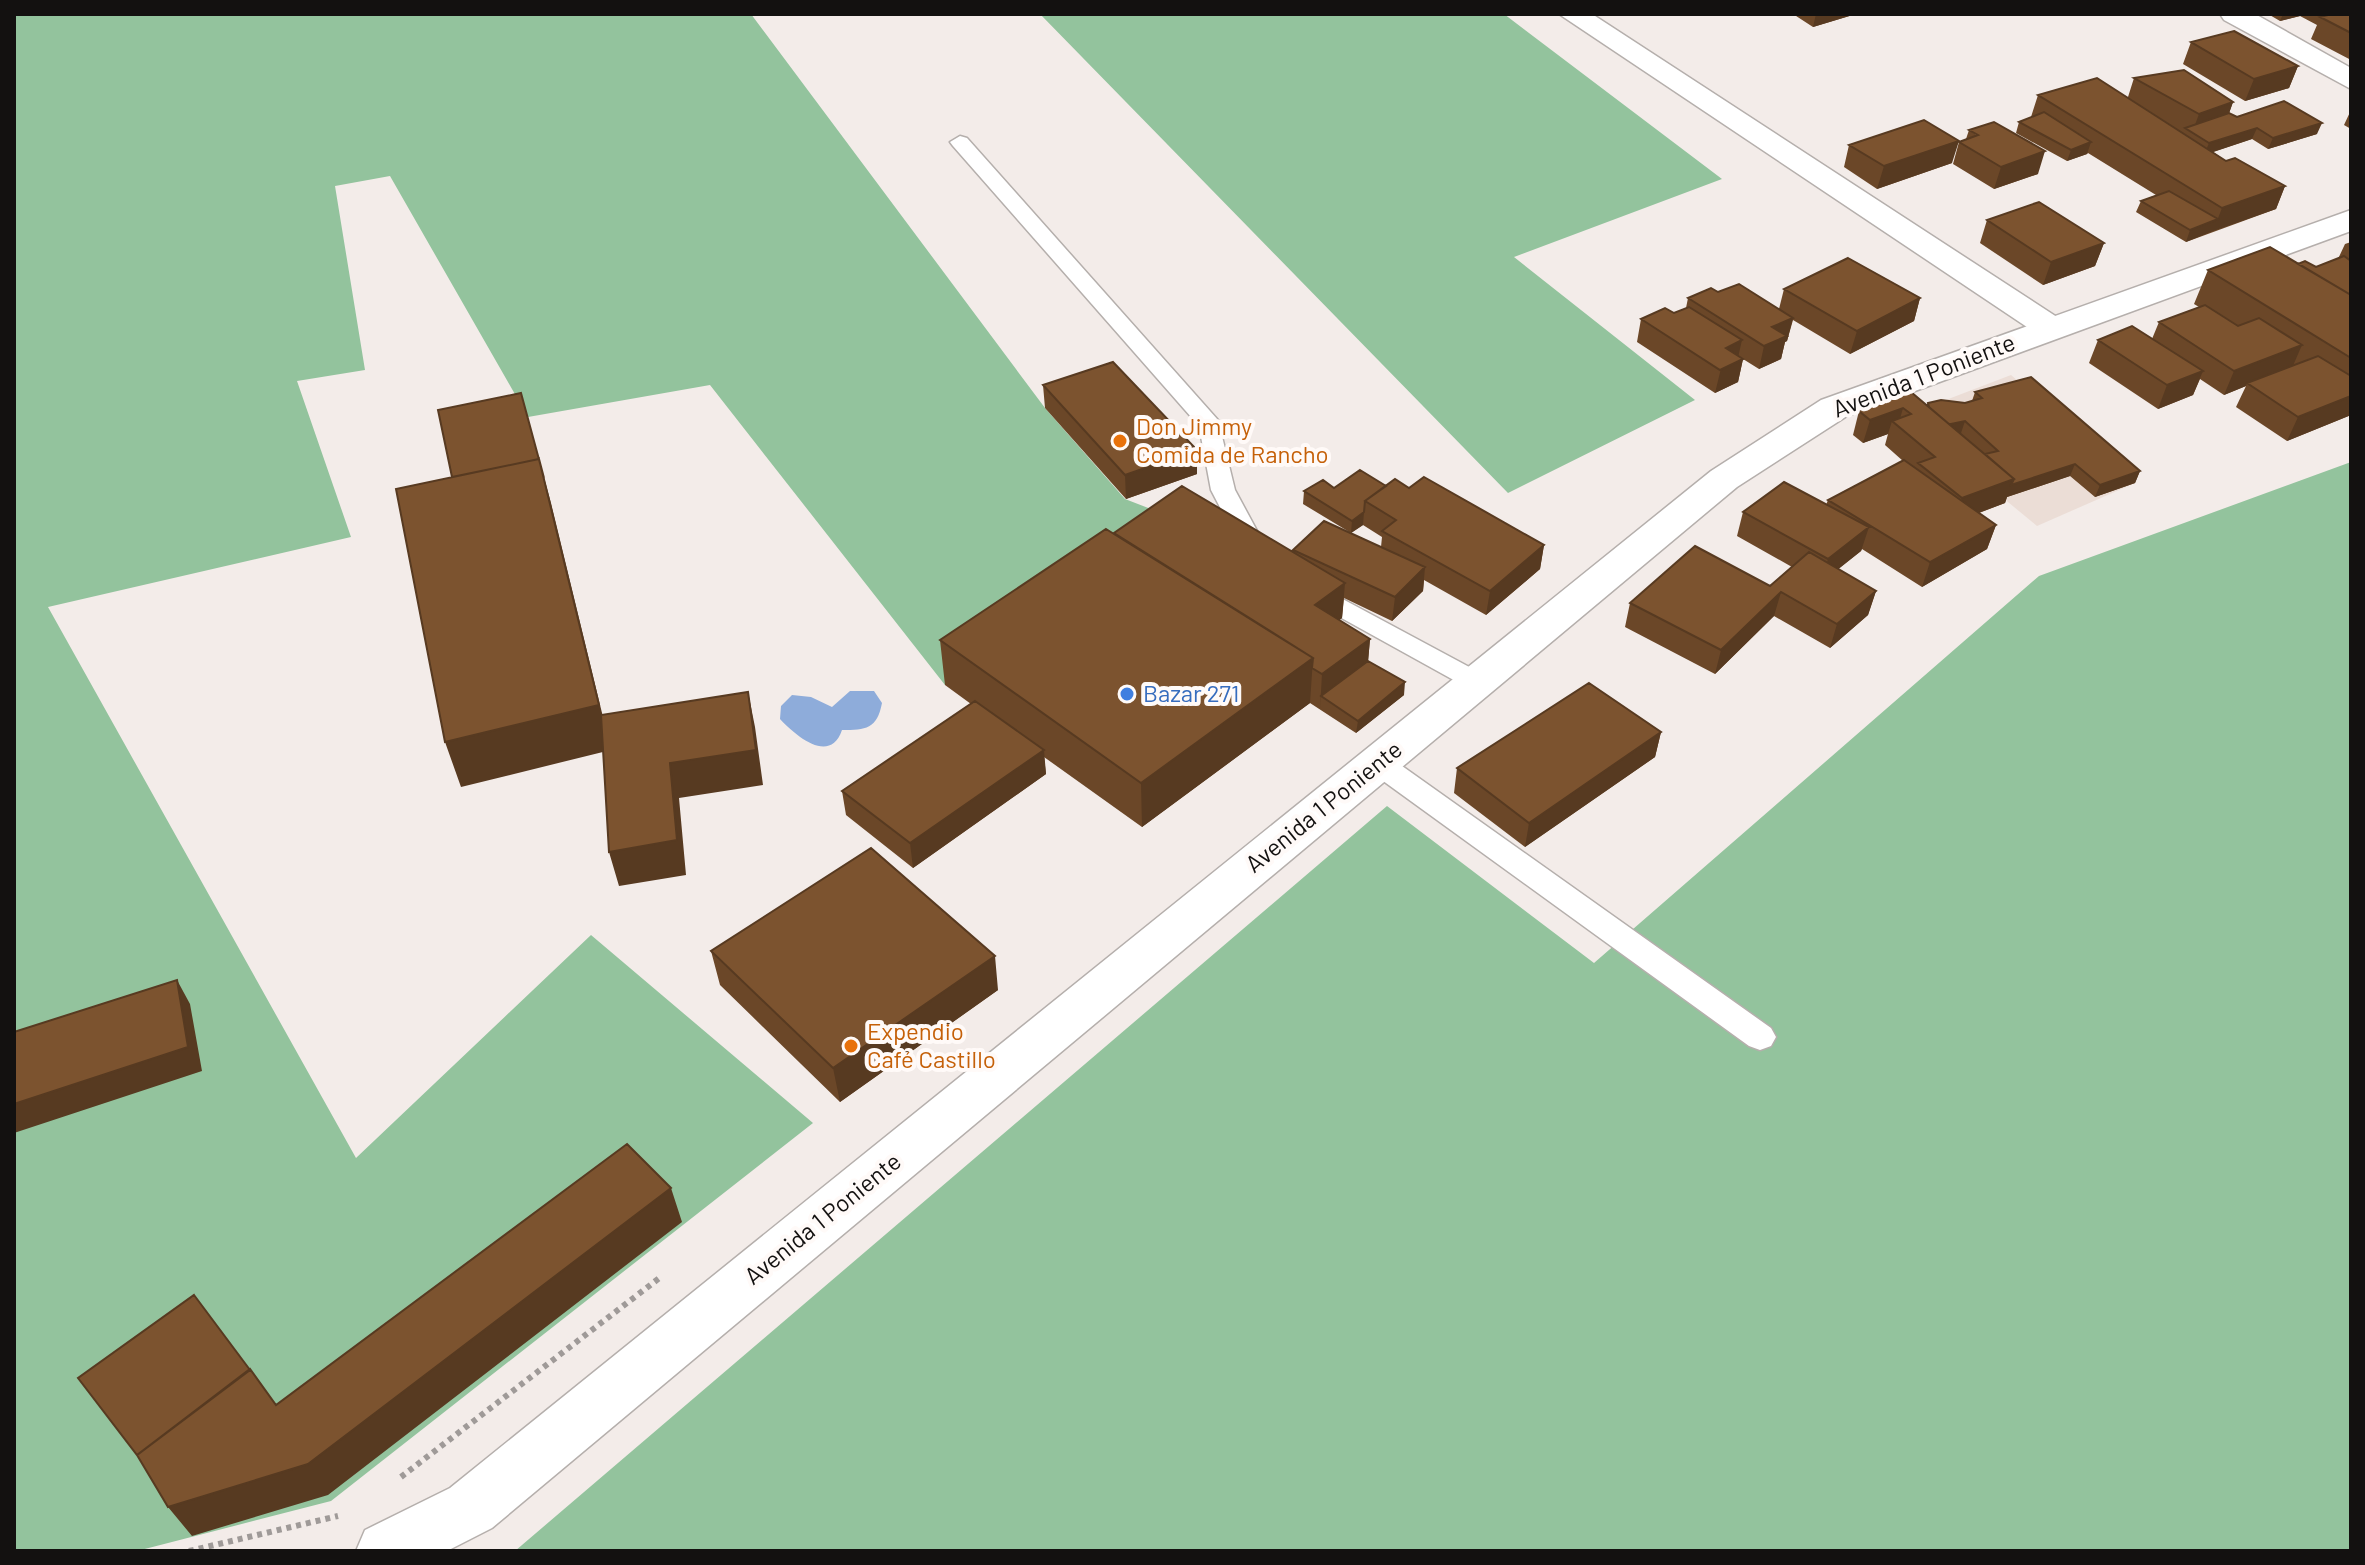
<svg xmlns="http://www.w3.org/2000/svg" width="2365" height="1565" font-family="Barlow,sans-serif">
<rect width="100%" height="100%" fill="#f3ece9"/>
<path fill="#ebddd6" d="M 2011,375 L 2135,483 L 2037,526 L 1904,416 Z"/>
<path fill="#93c39d" d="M 14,14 L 751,14 L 1045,408 L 1125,499 L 1182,521 L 945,685 L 710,385 L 528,417 L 390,176 L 335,186 L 365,370 L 297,381 L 351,537 L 48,607 L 356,1158 L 591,935 L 813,1123 L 331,1501 L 137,1551 L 14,1551 Z
M 1040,14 L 1504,14 L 1722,179 L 1514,257 L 1695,400 L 1508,493 Z
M 2351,462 L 2351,1551 L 515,1551 L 1387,806 L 1594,963 L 2039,576 Z"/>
<path fill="#8eacda" d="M 850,691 L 874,691 L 882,703 C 877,729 866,730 842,730 C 830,765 796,736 780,719 L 781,706 L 792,695 L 811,697 L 832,707 Z"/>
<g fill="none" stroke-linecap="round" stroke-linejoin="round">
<defs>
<path id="service" d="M 960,136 L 967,138 L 1218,420 L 1235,490 L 1269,553 L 1265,559 L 1247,559 L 1211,490 L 1199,426 L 953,146 L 950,142 Z
M 1309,581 L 1486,676 L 1490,682 L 1486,688 L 1468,688 L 1300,595 L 1296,589 L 1300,583 Z
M 1378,753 L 1388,756 L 1771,1028 L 1776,1037 L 1771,1046 L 1760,1050 L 1749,1046 L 1368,770 L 1364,763 L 1368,756 Z"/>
<path id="minor" d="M 1559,14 L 1592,14 L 2063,321 L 2068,328 L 2063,335 L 2051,338 L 2039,335 Z
M 2220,14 L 2255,14 L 2351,68 L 2351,89 L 2224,20 Z"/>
<path id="tertiary" d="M 2351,210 L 2351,231 L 1847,416 L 1737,487 L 492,1528 L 447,1551 L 356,1551 L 365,1530 L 450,1488 L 1711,471 L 1821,400 Z"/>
</defs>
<use href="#service" stroke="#b5afac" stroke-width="3"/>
<use href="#minor" stroke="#b5afac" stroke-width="3"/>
<use href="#tertiary" stroke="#b5afac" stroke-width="3"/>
<path stroke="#9f9a98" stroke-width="6" stroke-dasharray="5 5" stroke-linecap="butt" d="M 401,1477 L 662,1276
M 189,1551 L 338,1516"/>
<use href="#service" fill="#fff" fill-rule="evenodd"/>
<use href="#minor" fill="#fff" fill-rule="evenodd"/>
<use href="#tertiary" fill="#fff" fill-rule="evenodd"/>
</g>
<path fill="#6b4728" d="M 1793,14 L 1856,14 L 1813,27 Z
M 2268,14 L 2351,14 L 2351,60 L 2311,39 L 2317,25 L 2300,16 L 2280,21 Z
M 2191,42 L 2298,66 L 2289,88 L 2245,101 L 2183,64 Z
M 2134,78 L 2233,102 L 2229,113 L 2237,117 L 2317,134 L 2268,149 L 2252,139 L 2213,152 L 2226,161 L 2285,186 L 2276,209 L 2186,242 L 2136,212 L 2141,201 L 2156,195 L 2088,153 L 2087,154 L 2067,161 L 2016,133 L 2019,122 L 2031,117 L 2038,95 L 2128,97 Z
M 2351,110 L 2351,129 L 2344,125 Z
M 1969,130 L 2038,174 L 1994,189 L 1953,164 L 1959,142 L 1966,139 Z
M 1849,145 L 1952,163 L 1877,189 L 1844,167 Z
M 1987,220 L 2104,243 L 2095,266 L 2043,285 L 1980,243 Z
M 2351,242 L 2351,415 L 2287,441 L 2236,407 L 2246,386 L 2224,395 L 2200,379 L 2193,395 L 2158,409 L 2089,363 L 2098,340 L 2152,339 L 2159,322 L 2199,307 L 2194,304 L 2208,270 L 2298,264 L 2316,267 L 2338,259 L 2345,244 Z
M 1784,289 L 1920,298 L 1914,321 L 1850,354 L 1793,320 L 1787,341 L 1785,342 L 1781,359 L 1759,369 L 1743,359 L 1738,382 L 1715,393 L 1637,342 L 1641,319 L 1674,313 L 1686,308 L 1688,298 L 1718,292 L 1779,309 Z
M 1043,385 L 1197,450 L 1197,474 L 1126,499 L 1045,408 Z
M 1975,392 L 2140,471 L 2135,483 L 2095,497 L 2070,476 L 2007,497 L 2005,503 L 1979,513 L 1996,525 L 1987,549 L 1922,587 L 1862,549 L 1861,551 L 1838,569 L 1876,591 L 1868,615 L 1830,648 L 1774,616 L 1715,674 L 1625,627 L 1630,603 L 1770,586 L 1792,567 L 1737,536 L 1743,512 L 1826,505 L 1828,500 L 1903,461 L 1885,445 L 1888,434 L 1863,443 L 1853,435 L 1859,411 L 1927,406 L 1928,403 L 1965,403 L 1972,401 Z
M 1386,486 L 1409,488 L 1544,545 L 1540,569 L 1486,615 L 1424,580 L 1423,591 L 1392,621 L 1344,598 L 1342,618 L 1339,620 L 1370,639 L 1368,661 L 1404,695 L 1356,733 L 1310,703 L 1142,827 L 1044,757 L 1046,774 L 913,868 L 846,815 L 842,791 L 971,704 L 945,685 L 940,640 L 1114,533 L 1293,552 L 1293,550 L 1381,547 L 1382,537 L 1363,525 L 1351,533 L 1303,504 L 1304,491 L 1334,488 Z
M 1661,732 L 1655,757 L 1525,847 L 1454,793 L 1457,768 Z
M 711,951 L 998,990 L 840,1102 L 720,985 Z"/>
<path fill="#573a21" d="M 1816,14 L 1856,14 L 1813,27 Z
M 2283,14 L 2301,14 L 2300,16 L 2280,21 Z
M 2298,66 L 2289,88 L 2245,101 L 2254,79 Z
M 2233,102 L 2225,125 L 2192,133 L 2199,114 Z
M 2322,123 L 2317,134 L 2268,149 L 2273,138 Z
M 2257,128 L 2252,139 L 2204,155 L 2209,143 Z
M 1959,141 L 1952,163 L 1877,189 L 1884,166 Z
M 2091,142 L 2087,154 L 2067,161 L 2071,150 Z
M 2045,151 L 2038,174 L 1994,189 L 2001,167 Z
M 2285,186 L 2276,209 L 2213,231 L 2222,208 Z
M 2218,219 L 2213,231 L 2186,242 L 2190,230 Z
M 2104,243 L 2095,266 L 2043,285 L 2051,262 Z
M 1920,298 L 1914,321 L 1850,354 L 1857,331 Z
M 1793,318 L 1787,341 L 1785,342 L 1781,359 L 1759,369 L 1764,346 L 1772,327 Z
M 1742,340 L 1737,362 L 1743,359 L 1738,382 L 1715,393 L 1726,348 Z
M 2302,345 L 2292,368 L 2247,383 L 2246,386 L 2224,395 L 2234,371 Z
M 2203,371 L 2193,395 L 2158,409 L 2167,385 Z
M 521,393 L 551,503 L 611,750 L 461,787 L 445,742 L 539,459 L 544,479 Z
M 2351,396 L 2351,415 L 2287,441 L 2298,417 Z
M 1903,408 L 1898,426 L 1892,421 L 1888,434 L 1863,443 L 1870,420 Z
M 1965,421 L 1961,433 L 1947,437 L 1951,424 Z
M 1197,450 L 1197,474 L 1126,499 L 1125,475 Z
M 2075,464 L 2070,476 L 2007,497 L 2005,503 L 1954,522 L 1962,498 L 2014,479 Z
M 2140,471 L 2135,483 L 2095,497 L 2100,485 Z
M 1364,512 L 1363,525 L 1351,533 L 1352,521 Z
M 1996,525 L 1987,549 L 1922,587 L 1930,562 Z
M 1869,527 L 1861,551 L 1821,583 L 1828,559 Z
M 1544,545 L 1540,569 L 1486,615 L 1490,591 Z
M 1425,567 L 1423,591 L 1392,621 L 1395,597 Z
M 1345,583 L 1342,618 L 1313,640 L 1315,605 Z
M 1876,591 L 1868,615 L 1830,648 L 1837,624 Z
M 1781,592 L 1774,616 L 1715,674 L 1721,650 Z
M 1370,639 L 1367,674 L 1321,696 L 1320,709 L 1322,674 Z
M 1313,658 L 1310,703 L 1142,827 L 1141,783 Z
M 1405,682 L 1404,695 L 1356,733 L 1358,721 Z
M 748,692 L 755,727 L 763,785 L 679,798 L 686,875 L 619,886 L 609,852 L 670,763 Z
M 1661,732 L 1655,757 L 1525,847 L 1529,823 Z
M 1044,750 L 1046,774 L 913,868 L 910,843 Z
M 995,956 L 998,990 L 840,1102 L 833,1068 Z
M 177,980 L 190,1004 L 202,1071 L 14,1133 L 14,1104 Z
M 671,1188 L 682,1222 L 328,1495 L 192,1536 L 168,1507 Z"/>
<path fill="#7c532f" stroke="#573a21" stroke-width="2" d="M 2332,14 L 2351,14 L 2351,33 L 2320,17 Z
M 2234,31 L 2298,66 L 2254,79 L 2191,42 Z
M 2184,70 L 2233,102 L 2199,114 L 2134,78 Z
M 2097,78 L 2226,161 L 2235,158 L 2285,186 L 2222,208 L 2038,95 Z
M 2284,101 L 2322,123 L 2273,138 L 2257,128 L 2209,143 L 2185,128 L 2229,113 L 2237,117 Z
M 2044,112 L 2091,142 L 2071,150 L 2019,122 Z
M 1924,120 L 1959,141 L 1884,166 L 1849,145 Z
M 1994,122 L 2045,151 L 2001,167 L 1959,142 L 1978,135 L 1969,130 Z
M 2169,191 L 2218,219 L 2190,230 L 2141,201 Z
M 2039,202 L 2104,243 L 2051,262 L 1987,220 Z
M 2270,247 L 2351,295 L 2351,358 L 2208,270 Z
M 2344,256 L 2351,261 L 2351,295 L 2298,264 L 2305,261 L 2316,267 Z
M 1848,258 L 1920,298 L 1857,331 L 1784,289 Z
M 1739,284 L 1793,318 L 1772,327 L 1787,336 L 1764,346 L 1688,298 L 1711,288 L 1718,292 Z
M 2205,305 L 2238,326 L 2259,318 L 2302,345 L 2234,371 L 2159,322 Z
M 1689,307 L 1742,340 L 1726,348 L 1743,359 L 1720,370 L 1641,319 L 1665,308 L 1674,313 Z
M 2132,326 L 2203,371 L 2167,385 L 2098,340 Z
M 2318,356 L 2351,376 L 2351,396 L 2298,417 L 2247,383 Z
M 1113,362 L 1197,450 L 1125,475 L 1043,385 Z
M 2031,377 L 2140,471 L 2100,485 L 2075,464 L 2011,485 L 2014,479 L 1985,454 L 1998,451 L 1965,421 L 1951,424 L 1949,424 L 1929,407 L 1928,403 L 1941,400 L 1965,403 L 1982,398 L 1975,392 Z
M 1911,392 L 2014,479 L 1962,498 L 1918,463 L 1935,457 L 1892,421 L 1911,414 L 1903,408 L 1870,420 L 1859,411 Z
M 521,393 L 544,478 L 539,459 L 452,477 L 438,410 Z
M 539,459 L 599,705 L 445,742 L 396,489 Z
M 1904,460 L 1996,525 L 1930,562 L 1828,500 Z
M 1360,470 L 1386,486 L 1365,501 L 1364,512 L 1352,521 L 1304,491 L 1323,480 L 1334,488 Z
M 1424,477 L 1544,545 L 1490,591 L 1382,531 L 1396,520 L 1365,501 L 1395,479 L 1409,488 Z
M 1784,482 L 1869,527 L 1828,559 L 1743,512 Z
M 1182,486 L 1345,583 L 1315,605 L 1370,639 L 1322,674 L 1312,668 L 1313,658 L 1114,533 Z
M 1324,521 L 1425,567 L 1395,597 L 1293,550 Z
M 1106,529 L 1313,658 L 1141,783 L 940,640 Z
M 1695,546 L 1770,586 L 1809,552 L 1876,591 L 1837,624 L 1781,592 L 1721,650 L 1630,603 Z
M 1368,661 L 1405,682 L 1358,721 L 1321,696 Z
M 1589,683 L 1661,732 L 1529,823 L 1457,768 Z
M 748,692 L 756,750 L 670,763 L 677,840 L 609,852 L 601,715 Z
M 975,701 L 1044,750 L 910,843 L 842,791 Z
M 871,848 L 995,956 L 833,1068 L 711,951 Z
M 177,980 L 188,1047 L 14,1104 L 14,1032 Z
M 627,1144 L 671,1188 L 308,1464 L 168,1507 L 137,1455 L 250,1369 L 276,1405 Z
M 194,1295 L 250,1370 L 137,1455 L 78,1378 Z"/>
<g fill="#e8710a" stroke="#fffaf8" stroke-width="3">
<circle cx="1120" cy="441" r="8"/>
<circle cx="851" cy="1046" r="8"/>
</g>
<circle fill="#3f7fe0" stroke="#fffaf8" stroke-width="3" cx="1127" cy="694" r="8"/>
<g text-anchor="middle" stroke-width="8" stroke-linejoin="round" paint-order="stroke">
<g font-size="24" fill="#131110" stroke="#fffaf8">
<text transform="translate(1924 376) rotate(-21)" y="8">Avenida 1 Poniente</text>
<text transform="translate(1324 807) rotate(-39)" y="8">Avenida 1 Poniente</text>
<text transform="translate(823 1219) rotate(-39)" y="8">Avenida 1 Poniente</text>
</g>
<g font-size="24" fill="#c56008" stroke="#fffaf8" text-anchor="start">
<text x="1136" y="435">Don Jimmy<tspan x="1136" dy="28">Comida de Rancho</tspan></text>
<text x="867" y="1040">Expendio<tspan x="867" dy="28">Café Castillo</tspan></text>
</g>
<g font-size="24" fill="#366cbe" stroke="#fffaf8" text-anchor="start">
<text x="1143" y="702">Bazar 271</text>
</g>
</g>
<rect width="2365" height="1565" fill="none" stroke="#131110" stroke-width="32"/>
</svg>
